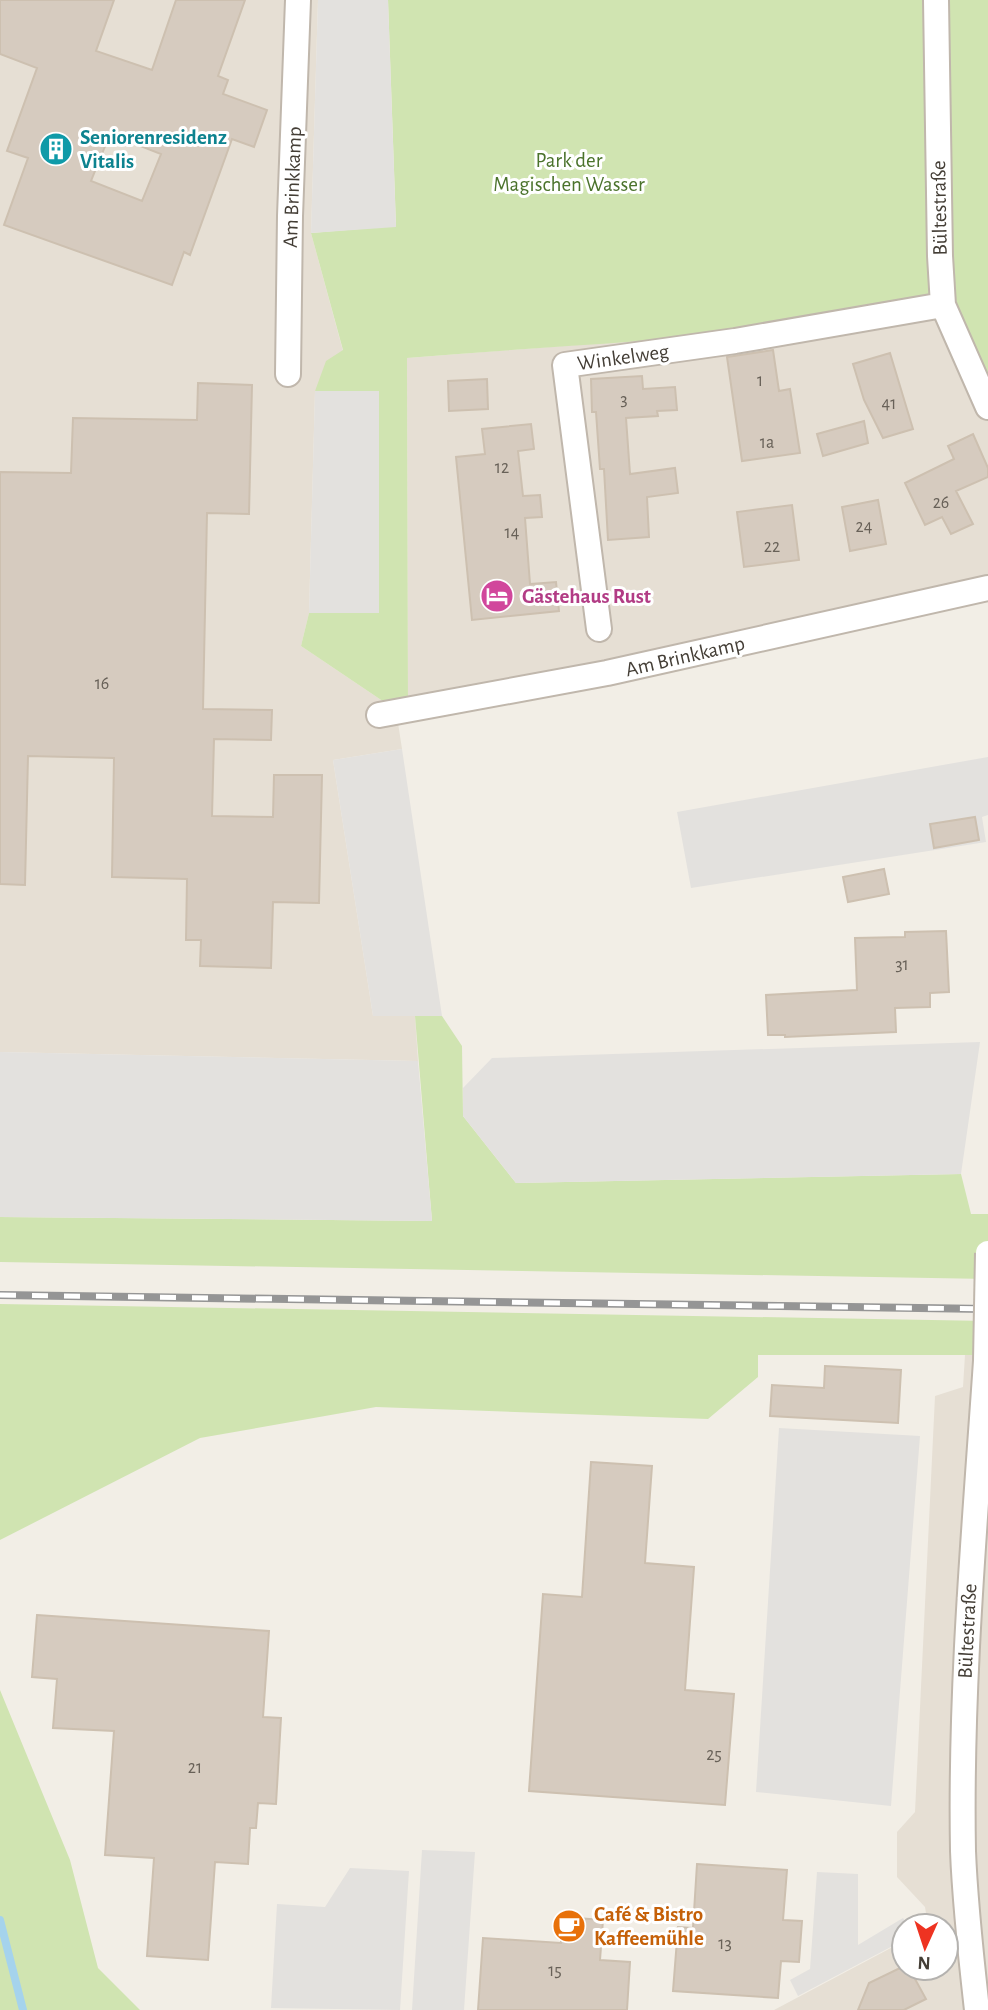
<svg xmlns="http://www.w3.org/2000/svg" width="988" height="2010" font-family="'Alegreya Sans',sans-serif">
<rect width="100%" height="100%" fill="#f2eee6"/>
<path fill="#e6dfd4" d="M 0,0 L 318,0 L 311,233 L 343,351 L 315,391 L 309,613 L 301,646 L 396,710 L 402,749 L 333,760 L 373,1016 L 415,1016 L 418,1061 L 0,1052 Z
M 956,300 L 963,327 L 988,385 L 988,595 L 408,705 L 407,358 L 638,340 L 783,327 L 925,303 Z
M 965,1355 L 988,1355 L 988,2010 L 774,2010 L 904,1941 L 904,1968 L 946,1968 L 946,1926 L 928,1926 L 925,1907 L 897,1877 L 897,1832 L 915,1812 L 935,1396 L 963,1387 Z"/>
<path fill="#d0e4b1" d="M 388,0 L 988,0 L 988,385 L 963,327 L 956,300 C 897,305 841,319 783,327 C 658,343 532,347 407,358 L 408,705 L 396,710 L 301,646 L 309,613 L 379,613 L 379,391 L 315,391 L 326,361 L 343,350 L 311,233 L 396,226 Z
M 415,1016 L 442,1016 L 462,1046 L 463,1116 L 516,1183 L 961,1174 L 971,1214 L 988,1214 L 988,1279 L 0,1262 L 0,1217 L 432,1221 Z
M 0,1304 L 988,1321 L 988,1355 L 758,1355 L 758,1377 L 708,1419 L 376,1407 L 200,1438 L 0,1540 Z
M 0,1690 L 70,1860 L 98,1968 L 140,2010 L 0,2010 Z"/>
<path fill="#e3e1de" d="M 318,0 L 388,0 L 396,227 L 311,233 Z
M 315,391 L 379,391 L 379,613 L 309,613 Z
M 402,749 L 442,1016 L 373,1016 L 333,760 Z
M 988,757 L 988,815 L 982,817 L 986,842 L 691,888 L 677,812 Z
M 980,1042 L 961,1174 L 516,1183 L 463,1116 L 463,1088 L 492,1058 Z
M 0,1052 L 418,1061 L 432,1221 L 0,1217 Z
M 779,1428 L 920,1436 L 891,1806 L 756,1792 Z
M 422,1850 L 475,1852 L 464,2010 L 412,2010 Z
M 350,1868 L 409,1871 L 400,2010 L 271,2008 L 277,1904 L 325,1907 Z
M 817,1872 L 858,1874 L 858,1945 L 903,1918 L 908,1926 L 904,1926 L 904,1940 L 798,1996 L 790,1980 L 810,1969 Z"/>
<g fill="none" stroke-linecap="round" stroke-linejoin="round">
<path stroke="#a5d3ec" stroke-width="8" d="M 0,1920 L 23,2010"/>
</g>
<path fill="#d6cbbf" stroke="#cdc0b0" stroke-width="2" fill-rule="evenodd" d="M 0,0 L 114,0 L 96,51 L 152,70 L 176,0 L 245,0 L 218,76 L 228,80 L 223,94 L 267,110 L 254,147 L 232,139 L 190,255 L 184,252 L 172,285 L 4,225 L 28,158 L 7,151 L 37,68 L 0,54 ZM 110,134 L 161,154 L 142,201 L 91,181 Z
M 773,350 L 779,391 L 790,389 L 800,453 L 742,461 L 727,357 Z
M 890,353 L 913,429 L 883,438 L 864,400 L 853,364 Z
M 642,376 L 643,389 L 675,387 L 677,410 L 657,411 L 658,416 L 626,418 L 630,474 L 675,468 L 678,493 L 647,497 L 649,537 L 608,540 L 604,469 L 600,469 L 596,412 L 592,412 L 591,379 Z
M 487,379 L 488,409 L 449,411 L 448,381 Z
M 198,383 L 252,385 L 249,514 L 207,513 L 203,709 L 272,710 L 271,740 L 214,739 L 212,816 L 273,817 L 274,775 L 322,775 L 319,903 L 273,902 L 271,968 L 200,966 L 201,940 L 186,940 L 187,879 L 112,877 L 114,758 L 28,756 L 25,885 L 0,884 L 0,472 L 71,473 L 73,418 L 197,420 Z
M 864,421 L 868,443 L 823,456 L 817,434 Z
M 531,424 L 534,449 L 518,451 L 523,496 L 540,495 L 542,517 L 525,518 L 530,584 L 556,582 L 559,611 L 472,620 L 456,457 L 485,454 L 482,429 Z
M 973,434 L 988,468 L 988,477 L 956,491 L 973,524 L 951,534 L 942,517 L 925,525 L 905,483 L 954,459 L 948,446 Z
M 878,500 L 886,544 L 850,551 L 842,507 Z
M 792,505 L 799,560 L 744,567 L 737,512 Z
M 975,817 L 979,840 L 934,848 L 930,824 Z
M 884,869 L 889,894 L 848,902 L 843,877 Z
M 946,931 L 949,992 L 930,993 L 930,1007 L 895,1008 L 896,1032 L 785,1037 L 785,1035 L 768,1035 L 766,995 L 857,990 L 855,938 L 905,937 L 905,932 Z
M 825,1366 L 901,1370 L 898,1423 L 770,1416 L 772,1385 L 824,1388 Z
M 591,1462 L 652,1466 L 645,1563 L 694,1567 L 685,1690 L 734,1694 L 725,1805 L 529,1791 L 543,1594 L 582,1597 Z
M 37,1615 L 269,1631 L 263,1717 L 281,1718 L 276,1804 L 258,1803 L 256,1828 L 250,1828 L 248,1864 L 215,1862 L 208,1960 L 147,1956 L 154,1858 L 105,1855 L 114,1731 L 53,1728 L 57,1679 L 32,1677 Z
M 697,1864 L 787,1870 L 783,1920 L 802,1921 L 799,1962 L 781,1961 L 778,1998 L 673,1991 L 678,1927 L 693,1928 Z
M 562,1917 L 603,1920 L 600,1960 L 630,1962 L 627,2010 L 478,2010 L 483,1938 L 561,1943 Z
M 900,1968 L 909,1968 L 926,1999 L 904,2010 L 858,2010 L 869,1983 Z"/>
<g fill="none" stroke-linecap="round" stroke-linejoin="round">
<defs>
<path id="minor" d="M 936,0 L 940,256 L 943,305 L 988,407
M 288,374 L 290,216 L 298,0
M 599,629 L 565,365 L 735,341 L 943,305
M 379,715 L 607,673 L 988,588
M 977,2010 C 971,1957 965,1904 963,1851 C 960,1686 975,1524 986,1361"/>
</defs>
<use href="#minor" stroke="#c0b7ac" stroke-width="28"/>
<use href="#minor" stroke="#fff" stroke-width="24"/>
<defs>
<path id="rail" d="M 0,1295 L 988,1309"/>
</defs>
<use href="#rail" stroke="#959595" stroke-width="8"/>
<use href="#rail" stroke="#fff" stroke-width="5" stroke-dasharray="16" stroke-linecap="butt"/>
<defs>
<path id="minor-bridge" d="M 986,1361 L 988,1253"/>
</defs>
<use href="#minor-bridge" stroke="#c0b7ac" stroke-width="28" stroke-linecap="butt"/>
<use href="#minor-bridge" stroke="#fff" stroke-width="24"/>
</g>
<defs>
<symbol id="building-disc" viewBox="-11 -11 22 22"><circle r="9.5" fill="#0f9aa8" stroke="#fff"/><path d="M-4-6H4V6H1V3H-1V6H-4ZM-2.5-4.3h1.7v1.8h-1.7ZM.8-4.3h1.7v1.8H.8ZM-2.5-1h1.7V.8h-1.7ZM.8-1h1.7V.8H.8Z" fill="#fff"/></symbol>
<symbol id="hotel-disc" viewBox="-11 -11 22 22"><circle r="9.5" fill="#d1479c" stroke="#fff"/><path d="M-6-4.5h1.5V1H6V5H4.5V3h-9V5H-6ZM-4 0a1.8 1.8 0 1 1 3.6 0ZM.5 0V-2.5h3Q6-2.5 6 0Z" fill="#fff"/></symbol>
<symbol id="cafe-disc" viewBox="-11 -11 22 22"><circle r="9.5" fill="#e8710a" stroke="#fff"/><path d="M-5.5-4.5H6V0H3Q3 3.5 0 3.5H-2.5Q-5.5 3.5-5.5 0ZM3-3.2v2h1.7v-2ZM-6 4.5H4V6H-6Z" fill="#fff"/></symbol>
</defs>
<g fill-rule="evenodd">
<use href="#building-disc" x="37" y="130" width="38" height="38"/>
<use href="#hotel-disc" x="478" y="577" width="38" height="38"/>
<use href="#cafe-disc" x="550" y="1907" width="38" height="38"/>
</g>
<g text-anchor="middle" stroke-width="6" stroke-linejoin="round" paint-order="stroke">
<g font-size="18" fill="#686158">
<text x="760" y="386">1</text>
<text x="624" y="405">3</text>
<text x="889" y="409">41</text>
<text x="767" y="448">1a</text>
<text x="502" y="473">12</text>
<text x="941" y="508">26</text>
<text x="864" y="532">24</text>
<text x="512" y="538">14</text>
<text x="772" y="552">22</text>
<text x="102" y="689">16</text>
<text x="902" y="970">31</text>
<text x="714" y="1760">25</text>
<text x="195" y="1773">21</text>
<text x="725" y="1949">13</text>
<text x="555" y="1976">15</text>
</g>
<g font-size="21" font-weight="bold" fill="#0d838f" stroke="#fff" text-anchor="start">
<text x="80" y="144">Seniorenresidenz<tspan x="80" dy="24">Vitalis</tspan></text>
</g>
<g font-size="21" fill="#4b732c" stroke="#fff">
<text x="569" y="167">Park der<tspan x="569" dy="24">Magischen Wasser</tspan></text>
</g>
<g font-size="21" fill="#443e36" stroke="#fff">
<text transform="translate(292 187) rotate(-88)" y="7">Am Brinkkamp</text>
<text transform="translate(939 208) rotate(-91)" y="7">Bültestraße</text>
<text transform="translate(623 357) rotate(-8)" y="7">Winkelweg</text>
<text transform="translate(685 656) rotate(-13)" y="7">Am Brinkkamp</text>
<text transform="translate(967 1631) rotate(-87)" y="7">Bültestraße</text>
</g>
<g font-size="21" font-weight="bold" fill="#b23c85" stroke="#fff" text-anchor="start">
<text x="522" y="603">Gästehaus Rust</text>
</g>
<g font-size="21" font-weight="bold" fill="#c56008" stroke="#fff" text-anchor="start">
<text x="594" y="1921">Café &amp; Bistro<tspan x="594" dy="24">Kaffeemühle</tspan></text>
</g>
</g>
<g transform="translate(925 1947) rotate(183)"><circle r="33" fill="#ffffff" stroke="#b4b2af" stroke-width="2"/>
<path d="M0-5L12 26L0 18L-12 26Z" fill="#ee3321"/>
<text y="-10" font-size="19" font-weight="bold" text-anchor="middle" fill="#443e36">N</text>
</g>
</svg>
